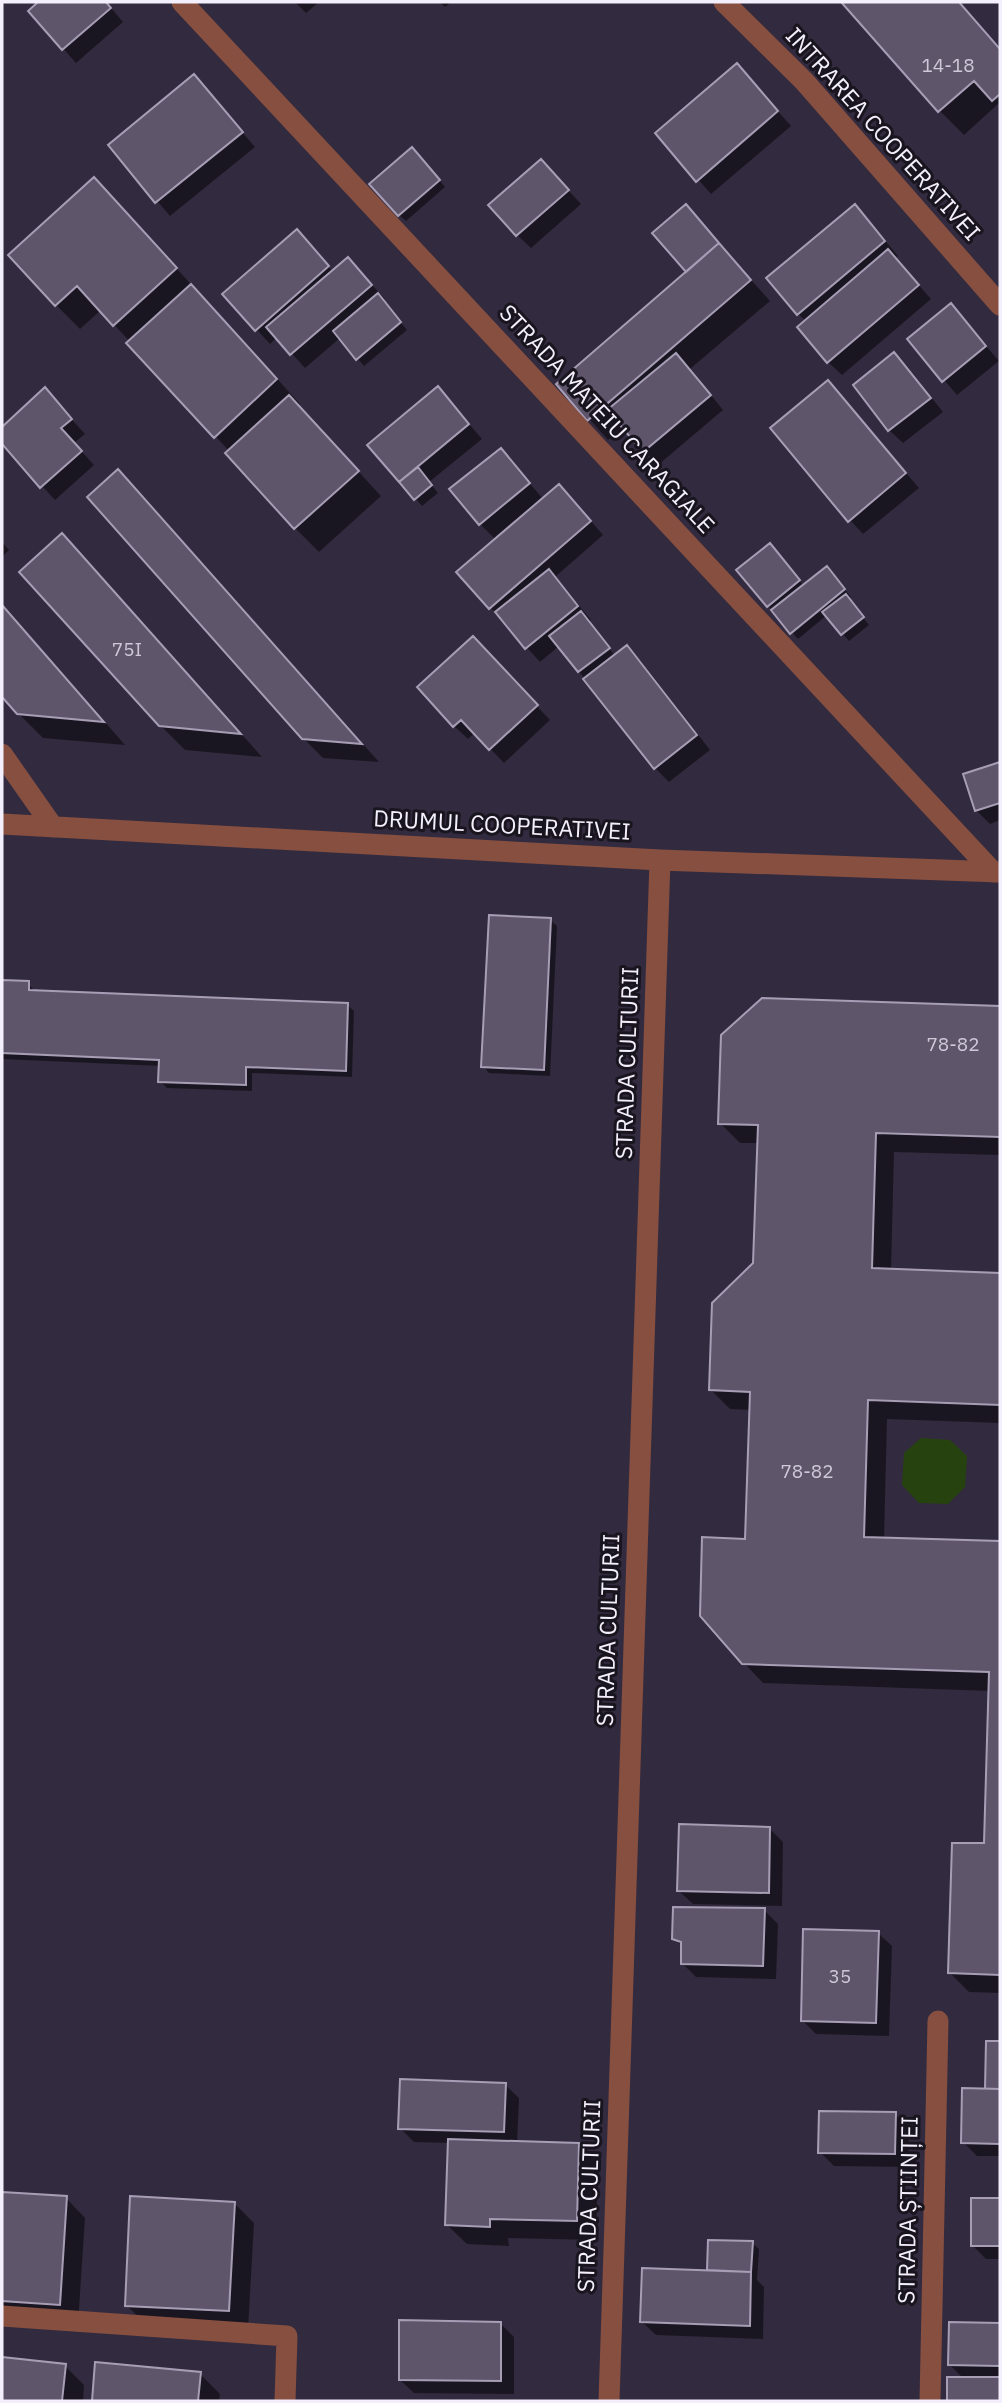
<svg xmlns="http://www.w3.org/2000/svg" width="1002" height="2403" font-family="'IBM Plex Sans',sans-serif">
<rect width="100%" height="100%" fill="#322a3e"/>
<path fill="#26430f" d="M 921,1438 L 950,1440 L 967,1456 L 965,1487 L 948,1504 L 919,1503 L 902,1485 L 904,1453 Z"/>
<path fill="#0007" d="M 41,2 L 106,2 L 123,22 L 76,63 L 30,11 Z
M 295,2 L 319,2 L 306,13 Z
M 440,2 L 451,2 L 445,7 Z
M 843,2 L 959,2 L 1000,48 L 1000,106 L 998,104 L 964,135 L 940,111 Z
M 737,65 L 791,126 L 711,194 L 657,133 Z
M 194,77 L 255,147 L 170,216 L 110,146 Z
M 419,156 L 445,187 L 406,221 L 399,215 Z
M 554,175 L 581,204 L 531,248 L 517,235 Z
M 117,203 L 300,404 L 298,406 L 381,496 L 319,552 L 295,528 L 229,451 L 101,310 L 80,329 L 56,305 Z
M 855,206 L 868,220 L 898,256 L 895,258 L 931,299 L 842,375 L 828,362 L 806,321 L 798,314 Z
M 310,245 L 333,272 L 348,259 L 385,299 L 383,301 L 407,330 L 364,366 L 340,338 L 305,368 L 277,337 L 270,344 L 224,294 Z
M 726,252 L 770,301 L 690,369 L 723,410 L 658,465 L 623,426 L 608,440 L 558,384 Z
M 951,305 L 999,361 L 957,395 L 909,339 Z
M 894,354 L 908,368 L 943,412 L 903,443 L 889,430 Z
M 828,382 L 919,488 L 863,534 L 850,520 Z
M 438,388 L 482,439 L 429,482 L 438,493 L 422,506 L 370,445 Z
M 45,390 L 85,434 L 74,443 L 94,465 L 55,500 L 2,442 L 2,429 Z
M 501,450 L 544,500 L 573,500 L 603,535 L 555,577 L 591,620 L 589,622 L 615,656 L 627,647 L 641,661 L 710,750 L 669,782 L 655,768 L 559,646 L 540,662 L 459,573 L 516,523 L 514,521 L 494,538 L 480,524 Z
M 118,472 L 138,491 L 379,762 L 323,758 L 303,738 Z
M 62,535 L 86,559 L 262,757 L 185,750 L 160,725 Z
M 2,542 L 9,550 L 2,557 Z
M 776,552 L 804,586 L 833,575 L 851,597 L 848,599 L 869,625 L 849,641 L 827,615 L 798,639 L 768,606 Z
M 2,605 L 10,613 L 125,745 L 43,738 L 18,713 L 2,694 Z
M 486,652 L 550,720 L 504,763 L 475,733 L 468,739 L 454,726 Z
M 1000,764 L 1000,820 L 990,824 L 976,810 L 965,775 Z
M 550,920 L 557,926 L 550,1076 L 489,1073 L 483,1066 Z
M 2,982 L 28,983 L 35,992 L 347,1005 L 354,1011 L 352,1077 L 252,1073 L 252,1091 L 167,1088 L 160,1081 L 161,1066 L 2,1059 Z
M 762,1000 L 1000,1008 L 1000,1155 L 894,1152 L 891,1271 L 1000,1275 L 1000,1423 L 887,1419 L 884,1539 L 1000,1543 L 1000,1993 L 969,1992 L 949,1972 L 985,1845 L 990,1691 L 763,1683 L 743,1662 L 752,1410 L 730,1409 L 711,1390 L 755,1264 L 760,1143 L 740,1143 L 720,1123 Z
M 769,1828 L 783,1842 L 782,1906 L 693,1904 L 679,1891 Z
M 764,1910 L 778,1924 L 776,1979 L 696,1977 L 682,1963 L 682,1946 L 674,1938 Z
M 878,1933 L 892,1946 L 889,2036 L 816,2034 L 803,2021 Z
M 987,2043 L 1000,2043 L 1000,2156 L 977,2156 L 963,2142 L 986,2090 Z
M 505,2085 L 519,2098 L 517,2143 L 579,2145 L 598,2164 L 596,2240 L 508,2238 L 509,2246 L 467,2244 L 447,2225 L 450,2143 L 414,2142 L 400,2128 Z
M 895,2114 L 909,2128 L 908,2167 L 834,2166 L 820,2152 Z
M 2,2193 L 66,2198 L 85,2218 L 78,2324 L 2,2318 Z
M 973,2200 L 1000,2200 L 1000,2259 L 986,2259 L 972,2245 Z
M 234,2203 L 254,2223 L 248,2330 L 146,2324 L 126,2305 Z
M 709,2242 L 752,2243 L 759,2249 L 757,2280 L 764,2287 L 763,2339 L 656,2335 L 642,2322 L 709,2272 Z
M 500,2323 L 514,2337 L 514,2394 L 414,2393 L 400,2380 Z
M 950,2323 L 1000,2324 L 1000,2401 L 949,2401 L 949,2378 L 964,2379 L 950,2365 Z
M 2,2359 L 65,2366 L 84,2385 L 83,2401 L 2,2401 Z
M 97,2364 L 200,2374 L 220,2394 L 219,2401 L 94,2401 Z"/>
<path fill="#5e556b" stroke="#a79eb6" stroke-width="2" d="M 38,2 L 106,2 L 111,8 L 62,50 L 28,11 Z
M 841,2 L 959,2 L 1000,49 L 1000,94 L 992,101 L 974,81 L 938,112 Z
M 737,63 L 778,111 L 696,182 L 655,133 Z
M 194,74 L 243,132 L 155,203 L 108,145 Z
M 412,147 L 440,180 L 398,216 L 369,184 Z
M 541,159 L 569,190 L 516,236 L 488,205 Z
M 94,177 L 177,268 L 113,326 L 77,286 L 55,306 L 8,255 Z
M 686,204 L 719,243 L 686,272 L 652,233 Z
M 855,204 L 885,241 L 797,315 L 766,278 Z
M 297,229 L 329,266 L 255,331 L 222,294 Z
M 719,243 L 751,280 L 587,421 L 556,384 Z
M 888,249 L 919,285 L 827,363 L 797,327 Z
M 348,257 L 372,285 L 290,355 L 266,327 Z
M 191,284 L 277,379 L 214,438 L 126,343 Z
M 378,293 L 401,322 L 356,360 L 333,331 Z
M 951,303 L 986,346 L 942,382 L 907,339 Z
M 894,352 L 931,398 L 888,431 L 853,385 Z
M 676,353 L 711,395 L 643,452 L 607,410 Z
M 828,380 L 906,473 L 848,522 L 770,428 Z
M 438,386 L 469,424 L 399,482 L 367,445 Z
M 45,387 L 72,419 L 61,428 L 82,451 L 40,488 L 2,444 L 2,427 Z
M 289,395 L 359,471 L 294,529 L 225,453 Z
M 501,448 L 530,483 L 479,525 L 449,489 Z
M 418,467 L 432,485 L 414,500 L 399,482 Z
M 118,469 L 362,744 L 302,739 L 87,497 Z
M 559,484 L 591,521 L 489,609 L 456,572 Z
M 62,533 L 241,734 L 159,726 L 19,572 Z
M 770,543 L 800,580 L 767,607 L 736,570 Z
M 827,566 L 845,589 L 790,634 L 771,610 Z
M 549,569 L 578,606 L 525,649 L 495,612 Z
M 846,594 L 864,617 L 841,635 L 822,612 Z
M 2,605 L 104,722 L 17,714 L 2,697 Z
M 581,611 L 610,648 L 578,672 L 549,636 Z
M 473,636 L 538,705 L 489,750 L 461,720 L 453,727 L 417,687 Z
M 627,645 L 697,735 L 654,769 L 583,679 Z
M 1000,762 L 1000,803 L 975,811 L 963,774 Z
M 489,915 L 551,918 L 544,1070 L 481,1067 Z
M 2,980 L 29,981 L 29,990 L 348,1003 L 346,1071 L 246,1067 L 246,1085 L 158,1082 L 159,1060 L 2,1053 Z
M 762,998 L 1000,1006 L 1000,1137 L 876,1133 L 872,1268 L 1000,1273 L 1000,1405 L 868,1400 L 864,1537 L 1000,1541 L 1000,1975 L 948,1973 L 952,1843 L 984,1843 L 989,1672 L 742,1664 L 700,1616 L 702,1537 L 745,1539 L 750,1392 L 709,1390 L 712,1303 L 753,1263 L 758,1125 L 718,1124 L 721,1035 Z
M 679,1824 L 770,1827 L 769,1893 L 677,1891 Z
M 673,1907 L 765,1908 L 763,1966 L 681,1964 L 681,1942 L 672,1939 Z
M 803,1929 L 879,1931 L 876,2023 L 801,2021 Z
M 986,2041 L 1000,2041 L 1000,2089 L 985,2089 Z
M 400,2079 L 506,2083 L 504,2132 L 398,2129 Z
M 962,2088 L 1000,2089 L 1000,2144 L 961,2143 Z
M 819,2111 L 896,2112 L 895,2154 L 818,2153 Z
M 448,2139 L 579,2143 L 577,2221 L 490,2219 L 490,2227 L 445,2225 Z
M 2,2192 L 67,2196 L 60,2305 L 2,2301 Z
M 130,2196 L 235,2202 L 229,2311 L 125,2306 Z
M 971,2198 L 1000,2198 L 1000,2246 L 971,2246 Z
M 708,2240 L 753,2241 L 751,2272 L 707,2270 Z
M 642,2268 L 751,2272 L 750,2326 L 640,2322 Z
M 399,2320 L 501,2322 L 501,2381 L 399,2380 Z
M 949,2322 L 1000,2323 L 1000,2366 L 948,2365 Z
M 2,2357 L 66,2364 L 62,2401 L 2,2401 Z
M 95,2362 L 201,2372 L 198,2401 L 92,2401 Z
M 947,2377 L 1000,2377 L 1000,2401 L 947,2401 Z"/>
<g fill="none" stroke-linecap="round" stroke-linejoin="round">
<path stroke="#864f40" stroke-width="21" d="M 182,2 L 993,872
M 724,2 L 804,81 L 1000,305
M 2,754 L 53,827
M 2,824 L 660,860 L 999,872
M 2,2316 L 287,2336 L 285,2401
M 609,2401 L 660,860
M 930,2401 L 938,2021"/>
</g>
<g text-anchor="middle" stroke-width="6" stroke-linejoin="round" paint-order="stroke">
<g font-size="19" fill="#cec8d8">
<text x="948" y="72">14-18</text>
<text x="127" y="656">75I</text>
<text x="953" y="1051">78-82</text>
<text x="807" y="1478">78-82</text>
<text x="840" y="1983">35</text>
</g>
<g font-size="23" fill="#f4effc" stroke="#18151e">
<text transform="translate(883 134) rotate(48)" y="8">INTRAREA COOPERATIVEI</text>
<text transform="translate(607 419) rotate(47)" y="8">STRADA MATEIU CARAGIALE</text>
<text transform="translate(502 825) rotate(3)" y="8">DRUMUL COOPERATIVEI</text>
<text transform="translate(627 1063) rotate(-88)" y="8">STRADA CULTURII</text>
<text transform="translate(608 1630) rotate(-88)" y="8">STRADA CULTURII</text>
<text transform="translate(589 2196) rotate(-88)" y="8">STRADA CULTURII</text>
<text transform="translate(908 2210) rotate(-89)" y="8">STRADA ȘTIINȚEI</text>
</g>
</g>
<rect width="1002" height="2403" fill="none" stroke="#f4effc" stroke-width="7"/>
</svg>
